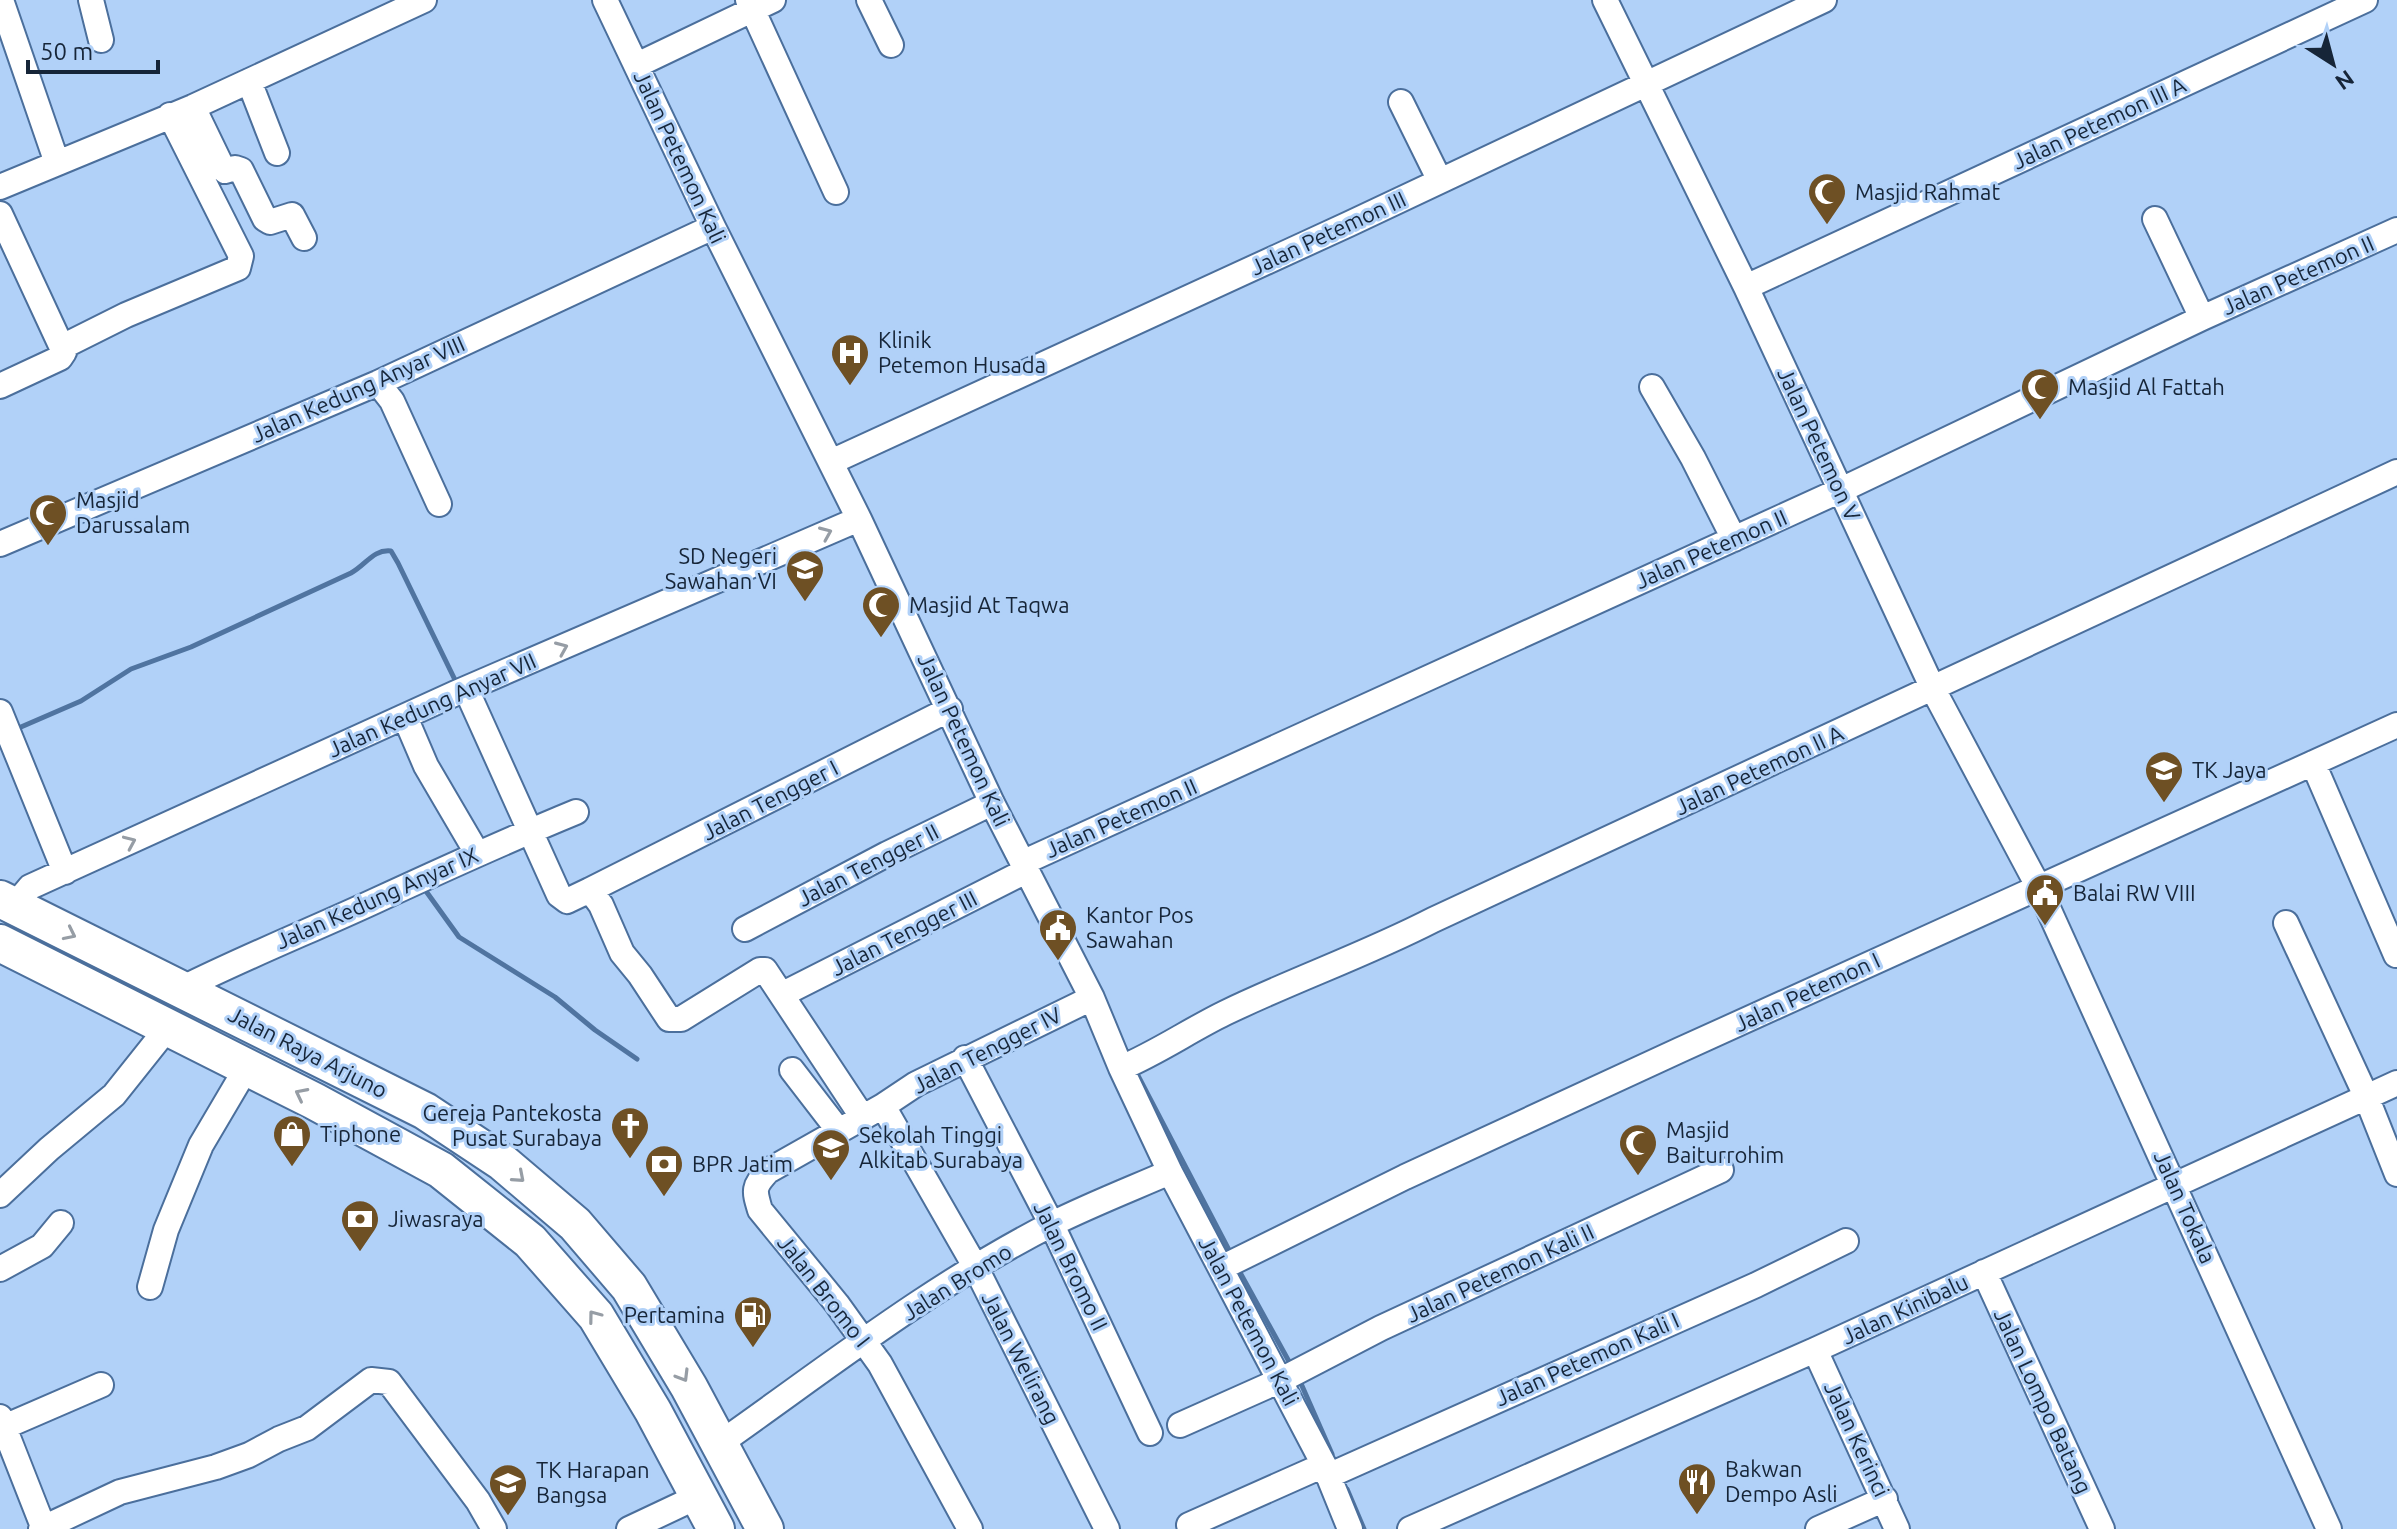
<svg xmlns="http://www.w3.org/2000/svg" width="2397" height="1529" font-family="Ubuntu,sans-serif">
<rect width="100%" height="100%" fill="#b1d1f8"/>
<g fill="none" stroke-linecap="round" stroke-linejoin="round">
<path stroke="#5074a0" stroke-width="5" d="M 14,730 L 81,701 L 131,669 L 191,647 L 351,573 C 366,565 373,549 391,551 L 398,563 L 457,684
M 423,887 L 459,937 L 555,997 L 595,1030 L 637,1059
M 1134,1068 L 1231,1254
M 1237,1267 L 1292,1367
M 1299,1379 L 1332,1454
M 1347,1489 L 1364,1529"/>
<defs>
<path id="minor" d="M 1,0 L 57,163
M 91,0 L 101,40
M 605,0 L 713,227 L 859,519 L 992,803 L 1092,998 L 1121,1068 L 1170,1172 L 1324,1465 L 1350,1529
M 748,0 L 836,192
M 869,0 L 891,45
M 1605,0 L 1746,287 L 1933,689 L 2038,886 L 2329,1529
M 637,65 L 773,0
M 249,81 L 277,153
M 1401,102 L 1440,181
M 193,107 L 223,169 L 225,171 L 235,168 L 241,170 L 265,219 L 270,222 L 292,215 L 304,238
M 0,187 L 193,107 L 424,0
M 0,214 L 64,352 L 60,358 L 0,386
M 2155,219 L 2202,318
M 1746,287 L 2365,0
M 62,347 L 126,315 L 238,268 L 241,256 L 170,115
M 378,383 L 392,401 L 439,504
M 1652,387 L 1693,458 L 1734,539
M 831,462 L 1349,224 L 1824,0
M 0,544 L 378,383 L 713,227
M 466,689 L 559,895 L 567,901 L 590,890 L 601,905 L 622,953 L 640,975 L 669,1019 L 681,1019 L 760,970 L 765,970 L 863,1118
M 0,712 L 65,872
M 405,717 L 426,766 L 477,853
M 2313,763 L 2396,955
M 1022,863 L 1841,490 L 2202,318 L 2397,230
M 590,890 L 950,709
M 14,906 L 30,887 L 456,693 L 859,519
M 2286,923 L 2366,1096 L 2397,1174
M 745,929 L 887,854 L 992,803
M 181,989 C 245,957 310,931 375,901 C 442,870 508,840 576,812
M 783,994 L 1026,871
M 965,1058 L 1052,1225 L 1150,1433
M 1121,1068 C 1157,1053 1190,1030 1225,1013 C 1293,980 1365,955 1433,920 L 2397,472
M 792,1070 L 839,1131
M 883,1106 L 976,1268 L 1107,1529
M 0,1195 L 49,1149 L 114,1095 L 169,1026
M 1221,1268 L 1405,1177 L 1680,1050 L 2397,725
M 0,1269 L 42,1246 L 61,1223
M 1984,1272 L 2102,1529
M 150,1287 L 166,1230 L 201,1145 L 247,1067
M 1815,1350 L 1897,1529
M 0,1417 L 44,1529
M 1180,1425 L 1281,1380 L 1381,1328 L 1721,1170
M 4,1427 L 101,1385
M 719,1444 C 827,1368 934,1284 1052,1224 C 1090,1205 1131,1189 1170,1172
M 1328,1476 L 1756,1285 L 1846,1241
M 1189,1525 L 1324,1465
M 41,1529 L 120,1492 L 216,1467 L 249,1455 L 279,1439 L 307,1428 L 371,1380 L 389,1382 L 478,1501 L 494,1529
M 629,1529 L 699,1496
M 970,1529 L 880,1364 L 837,1304 L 760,1210 C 754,1190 753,1187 768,1171 L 883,1106 L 916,1084 L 1092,998
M 1410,1529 L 1815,1350 L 2397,1083
M 1818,1529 L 1885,1499"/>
<path id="highway" d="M 0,899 L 425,1111 L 502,1162 L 575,1224 L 629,1287 L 689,1387 L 765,1529
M 0,943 L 314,1101 L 441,1170 L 530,1241 L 596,1316 L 653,1411 L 716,1529"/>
</defs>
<use href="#minor" stroke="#4b6f9c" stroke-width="28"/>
<use href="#highway" stroke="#4b6f9c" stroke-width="40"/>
<use href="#minor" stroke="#fff" stroke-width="24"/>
<use href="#highway" stroke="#fff" stroke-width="36"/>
</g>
<defs><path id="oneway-chevron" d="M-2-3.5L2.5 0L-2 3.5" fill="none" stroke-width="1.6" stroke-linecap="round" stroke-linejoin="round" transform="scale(2)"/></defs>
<g stroke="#969da5">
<use href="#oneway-chevron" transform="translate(826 533) rotate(-23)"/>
<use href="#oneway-chevron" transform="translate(562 648) rotate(-23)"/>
<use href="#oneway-chevron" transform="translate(130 842) rotate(-24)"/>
<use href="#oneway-chevron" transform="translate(70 934) rotate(26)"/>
<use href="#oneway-chevron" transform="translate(301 1094) rotate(-153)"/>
<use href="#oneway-chevron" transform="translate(519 1177) rotate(41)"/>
<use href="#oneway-chevron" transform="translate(594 1316) rotate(-127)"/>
<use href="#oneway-chevron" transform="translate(683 1376) rotate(59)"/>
</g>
<defs>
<symbol id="mosque-pin" viewBox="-11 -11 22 30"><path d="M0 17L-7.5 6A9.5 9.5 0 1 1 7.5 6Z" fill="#6e5024" stroke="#b1d1f8"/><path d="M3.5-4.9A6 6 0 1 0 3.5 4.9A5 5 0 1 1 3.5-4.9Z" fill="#fff"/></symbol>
<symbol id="hospital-pin" viewBox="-11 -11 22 30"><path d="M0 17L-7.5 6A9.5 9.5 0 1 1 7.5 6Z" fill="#6e5024" stroke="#b1d1f8"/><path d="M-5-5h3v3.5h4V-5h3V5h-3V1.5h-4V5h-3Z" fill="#fff"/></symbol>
<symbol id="school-pin" viewBox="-11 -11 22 30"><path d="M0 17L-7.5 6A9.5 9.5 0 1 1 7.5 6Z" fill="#6e5024" stroke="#b1d1f8"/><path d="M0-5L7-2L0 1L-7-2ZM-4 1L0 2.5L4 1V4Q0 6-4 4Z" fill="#fff"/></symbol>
<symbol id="civic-pin" viewBox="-11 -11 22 30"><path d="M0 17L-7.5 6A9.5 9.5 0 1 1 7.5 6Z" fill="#6e5024" stroke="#b1d1f8"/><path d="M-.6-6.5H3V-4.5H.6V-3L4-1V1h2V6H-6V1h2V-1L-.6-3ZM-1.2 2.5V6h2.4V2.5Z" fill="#fff"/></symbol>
<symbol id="church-pin" viewBox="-11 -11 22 30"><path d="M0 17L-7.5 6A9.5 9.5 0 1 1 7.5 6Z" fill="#6e5024" stroke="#b1d1f8"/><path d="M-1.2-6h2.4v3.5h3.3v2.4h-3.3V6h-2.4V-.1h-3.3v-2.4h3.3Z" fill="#fff"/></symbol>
<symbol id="shop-pin" viewBox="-11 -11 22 30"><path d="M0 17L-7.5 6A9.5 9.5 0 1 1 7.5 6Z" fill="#6e5024" stroke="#b1d1f8"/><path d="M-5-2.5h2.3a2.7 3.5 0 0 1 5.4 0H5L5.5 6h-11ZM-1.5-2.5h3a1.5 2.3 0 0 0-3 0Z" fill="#fff"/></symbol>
<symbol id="university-pin" viewBox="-11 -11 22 30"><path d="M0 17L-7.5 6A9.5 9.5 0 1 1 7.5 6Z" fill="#6e5024" stroke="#b1d1f8"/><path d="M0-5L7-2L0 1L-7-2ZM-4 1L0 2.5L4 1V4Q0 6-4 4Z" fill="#fff"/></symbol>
<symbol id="bank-pin" viewBox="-11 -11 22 30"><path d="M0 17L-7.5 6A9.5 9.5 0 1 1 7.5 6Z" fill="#6e5024" stroke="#b1d1f8"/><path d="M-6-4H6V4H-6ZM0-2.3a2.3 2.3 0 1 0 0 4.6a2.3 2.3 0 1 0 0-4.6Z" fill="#fff"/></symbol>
<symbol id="fuel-pin" viewBox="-11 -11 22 30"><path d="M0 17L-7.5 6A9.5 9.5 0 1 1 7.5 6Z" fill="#6e5024" stroke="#b1d1f8"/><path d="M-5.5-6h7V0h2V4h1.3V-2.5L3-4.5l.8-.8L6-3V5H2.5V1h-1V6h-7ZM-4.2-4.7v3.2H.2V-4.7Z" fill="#fff"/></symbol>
<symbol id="restaurant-pin" viewBox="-11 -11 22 30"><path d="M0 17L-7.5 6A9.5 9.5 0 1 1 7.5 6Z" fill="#6e5024" stroke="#b1d1f8"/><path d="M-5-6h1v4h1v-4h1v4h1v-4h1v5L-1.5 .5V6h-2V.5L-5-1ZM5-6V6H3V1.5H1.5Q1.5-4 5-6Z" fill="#fff"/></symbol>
</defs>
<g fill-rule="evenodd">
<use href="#mosque-pin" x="1805" y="170" width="44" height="60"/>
<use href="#hospital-pin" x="828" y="331" width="44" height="60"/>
<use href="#mosque-pin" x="2018" y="365" width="44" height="60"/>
<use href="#mosque-pin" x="26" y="491" width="44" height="60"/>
<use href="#school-pin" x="783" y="547" width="44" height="60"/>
<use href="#mosque-pin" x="859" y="583" width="44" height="60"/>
<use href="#school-pin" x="2142" y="748" width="44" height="60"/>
<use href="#civic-pin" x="2023" y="871" width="44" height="60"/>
<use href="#civic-pin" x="1036" y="906" width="44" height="60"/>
<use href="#church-pin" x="608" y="1104" width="44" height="60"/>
<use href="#shop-pin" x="270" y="1112" width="44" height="60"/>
<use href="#mosque-pin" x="1616" y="1121" width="44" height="60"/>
<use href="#university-pin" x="809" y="1126" width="44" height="60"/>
<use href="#bank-pin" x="642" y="1142" width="44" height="60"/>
<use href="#bank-pin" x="338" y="1197" width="44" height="60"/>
<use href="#fuel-pin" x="731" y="1293" width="44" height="60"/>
<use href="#restaurant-pin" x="1675" y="1460" width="44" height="60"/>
<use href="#school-pin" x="486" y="1461" width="44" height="60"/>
</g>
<g text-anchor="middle" stroke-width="6" stroke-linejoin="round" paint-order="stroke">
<g font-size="22" fill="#162538" stroke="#b1d1f8">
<text transform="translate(2099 123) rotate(-25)" y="8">Jalan Petemon III A</text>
<text transform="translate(680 157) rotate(65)" y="8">Jalan Petemon Kali</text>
<text transform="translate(1328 233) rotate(-25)" y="8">Jalan Petemon III</text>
<text transform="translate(2298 275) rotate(-24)" y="8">Jalan Petemon II</text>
<text transform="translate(358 389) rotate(-24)" y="8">Jalan Kedung Anyar VIII</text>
<text transform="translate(1819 444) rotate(65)" y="8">Jalan Petemon V</text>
<text transform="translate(1711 549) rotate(-24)" y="8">Jalan Petemon II</text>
<text transform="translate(432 705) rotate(-24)" y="8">Jalan Kedung Anyar VII</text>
<text transform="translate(964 740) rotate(65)" y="8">Jalan Petemon Kali</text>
<text transform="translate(1759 770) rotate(-25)" y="8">Jalan Petemon II A</text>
<text transform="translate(770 800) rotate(-27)" y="8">Jalan Tengger I</text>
<text transform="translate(1121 818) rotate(-24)" y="8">Jalan Petemon II</text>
<text transform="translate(868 865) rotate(-27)" y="8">Jalan Tengger II</text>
<text transform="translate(377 898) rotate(-24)" y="8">Jalan Kedung Anyar IX</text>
<text transform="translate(904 933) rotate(-27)" y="8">Jalan Tengger III</text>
<text transform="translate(1807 992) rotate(-25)" y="8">Jalan Petemon I</text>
<text transform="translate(987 1050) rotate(-27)" y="8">Jalan Tengger IV</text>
<text transform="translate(308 1052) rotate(27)" y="8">Jalan Raya Arjuno</text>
<text transform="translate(2185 1207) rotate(66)" y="8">Jalan Tokala</text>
<text transform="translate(1071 1266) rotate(64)" y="8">Jalan Bromo II</text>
<text transform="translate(1500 1273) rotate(-25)" y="8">Jalan Petemon Kali II</text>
<text transform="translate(957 1282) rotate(-32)" y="8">Jalan Bromo</text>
<text transform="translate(824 1291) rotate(52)" y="8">Jalan Bromo I</text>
<text transform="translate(1905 1309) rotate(-25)" y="8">Jalan Kinibalu</text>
<text transform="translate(1249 1321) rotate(62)" y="8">Jalan Petemon Kali</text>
<text transform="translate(1021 1358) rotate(63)" y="8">Jalan Welirang</text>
<text transform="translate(1587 1359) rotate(-24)" y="8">Jalan Petemon Kali I</text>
<text transform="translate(2043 1401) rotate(65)" y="8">Jalan Lompo Batang</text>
<text transform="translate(1857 1439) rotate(65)" y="8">Jalan Kerinci</text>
</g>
<g font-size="22" fill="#162538" stroke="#b1d1f8" text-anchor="start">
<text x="1855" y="200">Masjid Rahmat</text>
<text x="878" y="348">Klinik<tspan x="878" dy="25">Petemon Husada</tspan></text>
<text x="2068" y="395">Masjid Al Fattah</text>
<text x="76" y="508">Masjid<tspan x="76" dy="25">Darussalam</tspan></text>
<text x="777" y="564" text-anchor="end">SD Negeri<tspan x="777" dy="25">Sawahan VI</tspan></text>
<text x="909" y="613">Masjid At Taqwa</text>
<text x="2192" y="778">TK Jaya</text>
<text x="2073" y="901">Balai RW VIII</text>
<text x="1086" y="923">Kantor Pos<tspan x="1086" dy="25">Sawahan</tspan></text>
<text x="602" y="1121" text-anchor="end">Gereja Pantekosta<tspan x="602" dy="25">Pusat Surabaya</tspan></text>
<text x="1666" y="1138">Masjid<tspan x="1666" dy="25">Baiturrohim</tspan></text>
<text x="320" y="1142">Tiphone</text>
<text x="859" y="1143">Sekolah Tinggi<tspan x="859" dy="25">Alkitab Surabaya</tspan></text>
<text x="692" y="1172">BPR Jatim</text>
<text x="388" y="1227">Jiwasraya</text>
<text x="725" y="1323" text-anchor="end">Pertamina</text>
<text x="1725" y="1477">Bakwan<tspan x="1725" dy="25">Dempo Asli</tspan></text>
<text x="536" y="1478">TK Harapan<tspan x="536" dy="25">Bangsa</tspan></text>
</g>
</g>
<g transform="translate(2333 64) rotate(144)" stroke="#b1d1f8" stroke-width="6" paint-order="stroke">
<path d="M0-6L14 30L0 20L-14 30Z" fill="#162538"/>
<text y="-12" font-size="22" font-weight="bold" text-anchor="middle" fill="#162538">N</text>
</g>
<path d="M28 60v12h130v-12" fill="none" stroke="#162538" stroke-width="4"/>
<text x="40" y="60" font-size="24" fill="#162538" stroke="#b1d1f8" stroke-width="6" paint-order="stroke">50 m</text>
</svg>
